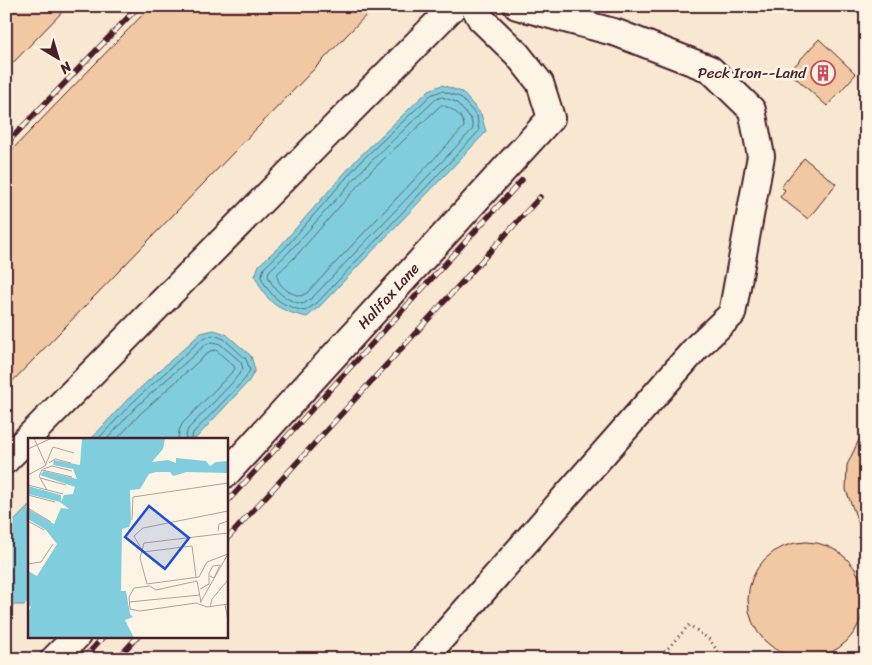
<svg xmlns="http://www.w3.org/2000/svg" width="872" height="665" font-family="Sriracha,sans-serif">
<rect width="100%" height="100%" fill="#fcf5e5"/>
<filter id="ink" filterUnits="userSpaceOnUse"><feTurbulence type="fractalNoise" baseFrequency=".02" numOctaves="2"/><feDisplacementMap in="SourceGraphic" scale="10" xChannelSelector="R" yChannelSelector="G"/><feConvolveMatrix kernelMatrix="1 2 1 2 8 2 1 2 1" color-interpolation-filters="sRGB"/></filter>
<g filter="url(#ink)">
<path fill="#f9e8d1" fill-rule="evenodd" d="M 6,6 L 866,6 L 866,659 L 6,659 ZM 29,439 L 226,439 L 226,636 L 29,636 Z"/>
<path fill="#80cedd" stroke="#6a8896" d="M 442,85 L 462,92 L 481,114 L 486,132 L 320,306 L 307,317 C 277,310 268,304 255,276 L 259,265 L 281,245 L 357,159 L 429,90 Z
M 214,330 L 226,334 L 251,356 L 255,370 L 249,381 L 195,439 L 91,439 L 127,400 L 201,333 Z
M 29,506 L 29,601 L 24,605 L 6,605 L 6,529 Z"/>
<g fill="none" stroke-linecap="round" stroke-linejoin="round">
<path stroke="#606572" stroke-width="1" d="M 442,91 L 460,97 L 477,116 L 479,131 L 317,303 L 305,311 C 282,306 271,298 261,277 L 264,268 L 285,248 L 360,162 L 431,95 Z
M 442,97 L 456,102 L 471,119 L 473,129 L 312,298 L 303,304 C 286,301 275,292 268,276 L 269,271 L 289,252 L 365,167 L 435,100 Z
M 442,105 C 452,108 464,116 464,127 L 307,293 L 301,296 C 290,294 277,286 277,274 L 295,257 L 370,172 L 439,107 Z
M 98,439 L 131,404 L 203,338 L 214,335 L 224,339 L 246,359 L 250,370 L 245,379 L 193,433 L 191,439
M 107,439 L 135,408 L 206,344 L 213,342 L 220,344 L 241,362 L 243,369 L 232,383 L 188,429 L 185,439
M 117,439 L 140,414 L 210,351 L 216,350 L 234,366 L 235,369 L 182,424 L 179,431 L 178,439"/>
</g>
<path fill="#f1c8a1" stroke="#4a1f2b" d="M 6,6 L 68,6 L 6,70 Z
M 151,6 L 375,6 L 6,388 L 6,156 Z
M 819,39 L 856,74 L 827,106 L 789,72 Z
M 804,158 L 836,184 L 808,219 L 780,197 L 785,190 L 781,187 Z
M 866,425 L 866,537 L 864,538 L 846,490 L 847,465 Z
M748 600a58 58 0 1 1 116 0a58 58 0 1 1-116 0Z"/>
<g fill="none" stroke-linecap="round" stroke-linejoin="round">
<defs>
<g id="minor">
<path d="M 6,460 L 454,6"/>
<path id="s1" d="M 226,474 L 551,118 L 540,83 L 517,54 L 481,19 L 474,6"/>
<path d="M 54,659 L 77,636"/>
<path d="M 423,659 L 698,346 L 732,314 L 761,156 L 752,110 L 710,69 L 617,33 L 517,6"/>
</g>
</defs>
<use href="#minor" stroke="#4a1f2b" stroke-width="30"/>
<path stroke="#4a1f2b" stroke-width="3" stroke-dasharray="1 4" stroke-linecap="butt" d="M 658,659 L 689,625 L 710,640 L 723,659"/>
<use href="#minor" stroke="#fcf5e5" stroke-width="26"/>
<defs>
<path id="rail" d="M 6,144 L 139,6
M 226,503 L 522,180
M 226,540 L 540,197
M 83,659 L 104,636
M 117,659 L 138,636"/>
</defs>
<use href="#rail" stroke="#4a1f2b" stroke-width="5.5"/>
<use href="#rail" stroke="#fcf5e5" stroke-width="4" stroke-dasharray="11" stroke-linecap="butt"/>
</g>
</g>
<defs>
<symbol id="building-ring" viewBox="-11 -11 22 22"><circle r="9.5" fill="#fcf5e5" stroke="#d1495b" stroke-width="1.5"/><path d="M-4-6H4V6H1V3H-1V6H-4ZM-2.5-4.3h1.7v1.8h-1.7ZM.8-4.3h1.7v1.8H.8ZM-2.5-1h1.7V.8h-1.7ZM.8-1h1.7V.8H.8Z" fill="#d1495b"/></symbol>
</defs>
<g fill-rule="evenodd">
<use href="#building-ring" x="809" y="59" width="28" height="28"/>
</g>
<g text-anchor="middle" stroke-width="5" stroke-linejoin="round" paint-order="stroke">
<g font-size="15" fill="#4a1f2b" stroke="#fcf5e5" text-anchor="end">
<text x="806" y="78">Peck Iron--Land</text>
</g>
<g font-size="15" fill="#4a1f2b" stroke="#fcf5e5">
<text dy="5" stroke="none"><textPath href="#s1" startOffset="241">Halifax Lane</textPath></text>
</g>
</g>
<g transform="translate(28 438)">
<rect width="200" height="200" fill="#fcf5e5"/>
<path d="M 54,0 L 137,0 L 135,11 L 124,24 L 140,22 L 148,25 L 148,20 L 178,23 L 182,28 L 188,24 L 200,23 L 200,35 L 159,34 L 145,38 L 142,34 L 128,34 L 121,36 L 112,51 L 102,52 L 103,83 L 101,89 L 94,91 L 93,153 L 98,153 L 102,176 L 105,179 L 97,182 L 106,200 L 0,200 L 0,175 L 3,169 L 0,167 L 0,133 L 9,138 L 29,106 L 18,92 L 0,81 L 0,71 L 26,86 L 33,70 L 41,71 L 32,64 L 0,56 L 0,48 L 33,57 L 33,64 L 36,57 L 45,56 L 47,49 L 12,37 L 16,33 L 49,41 L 45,31 L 25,27 L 26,22 L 52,27 Z" fill="#80cedd"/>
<path fill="none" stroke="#b59f9b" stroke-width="1" d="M 6,0 L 18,27M 0,11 L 24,0M 21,25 L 27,21 L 43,25M 15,31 L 24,28 L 44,33M 0,37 L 17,28 L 25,9 L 46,15M 12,40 L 38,47M 0,47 L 35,56M 19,52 L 11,38 L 14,32 L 44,39M 0,57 L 27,64M 0,70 L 23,84M 104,82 L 105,59 L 200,45M 0,83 L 16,92M 190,93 L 191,86 L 200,83M 200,95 L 116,105 L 112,120 L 119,146 L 171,139 L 179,124 L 200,116M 0,126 L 13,124 L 25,106M 168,139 L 164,108 L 115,114 L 106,98 L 115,90 L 200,73M 172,151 L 181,146 L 181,135 L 185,128 L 192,127 L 186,140 L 182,138M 101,164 L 172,157M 173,164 L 169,143 L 128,152 L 122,148 L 106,150 L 101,159 L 102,171 L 112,173 L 168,165 L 179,169 L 200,166M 172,165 L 200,116M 197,166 L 200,183M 182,169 L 184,161 L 200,142"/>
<path fill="#1d4ed8" fill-opacity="0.15" stroke="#1d4ed8" stroke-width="2.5" d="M 121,68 L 161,100 L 137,131 L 97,99 Z"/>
<rect width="200" height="200" fill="none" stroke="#4a1f2b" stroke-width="2.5"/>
</g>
<rect width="872" height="665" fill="none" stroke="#fcf5e5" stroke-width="25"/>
<rect x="12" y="12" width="847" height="640" fill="none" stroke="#4a1f2b" stroke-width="2" filter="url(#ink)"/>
<g transform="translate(58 58) rotate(142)" stroke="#fcf5e5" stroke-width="4" paint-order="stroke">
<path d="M0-4L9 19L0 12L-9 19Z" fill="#4a1f2b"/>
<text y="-8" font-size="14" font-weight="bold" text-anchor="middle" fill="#4a1f2b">N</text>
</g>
</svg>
